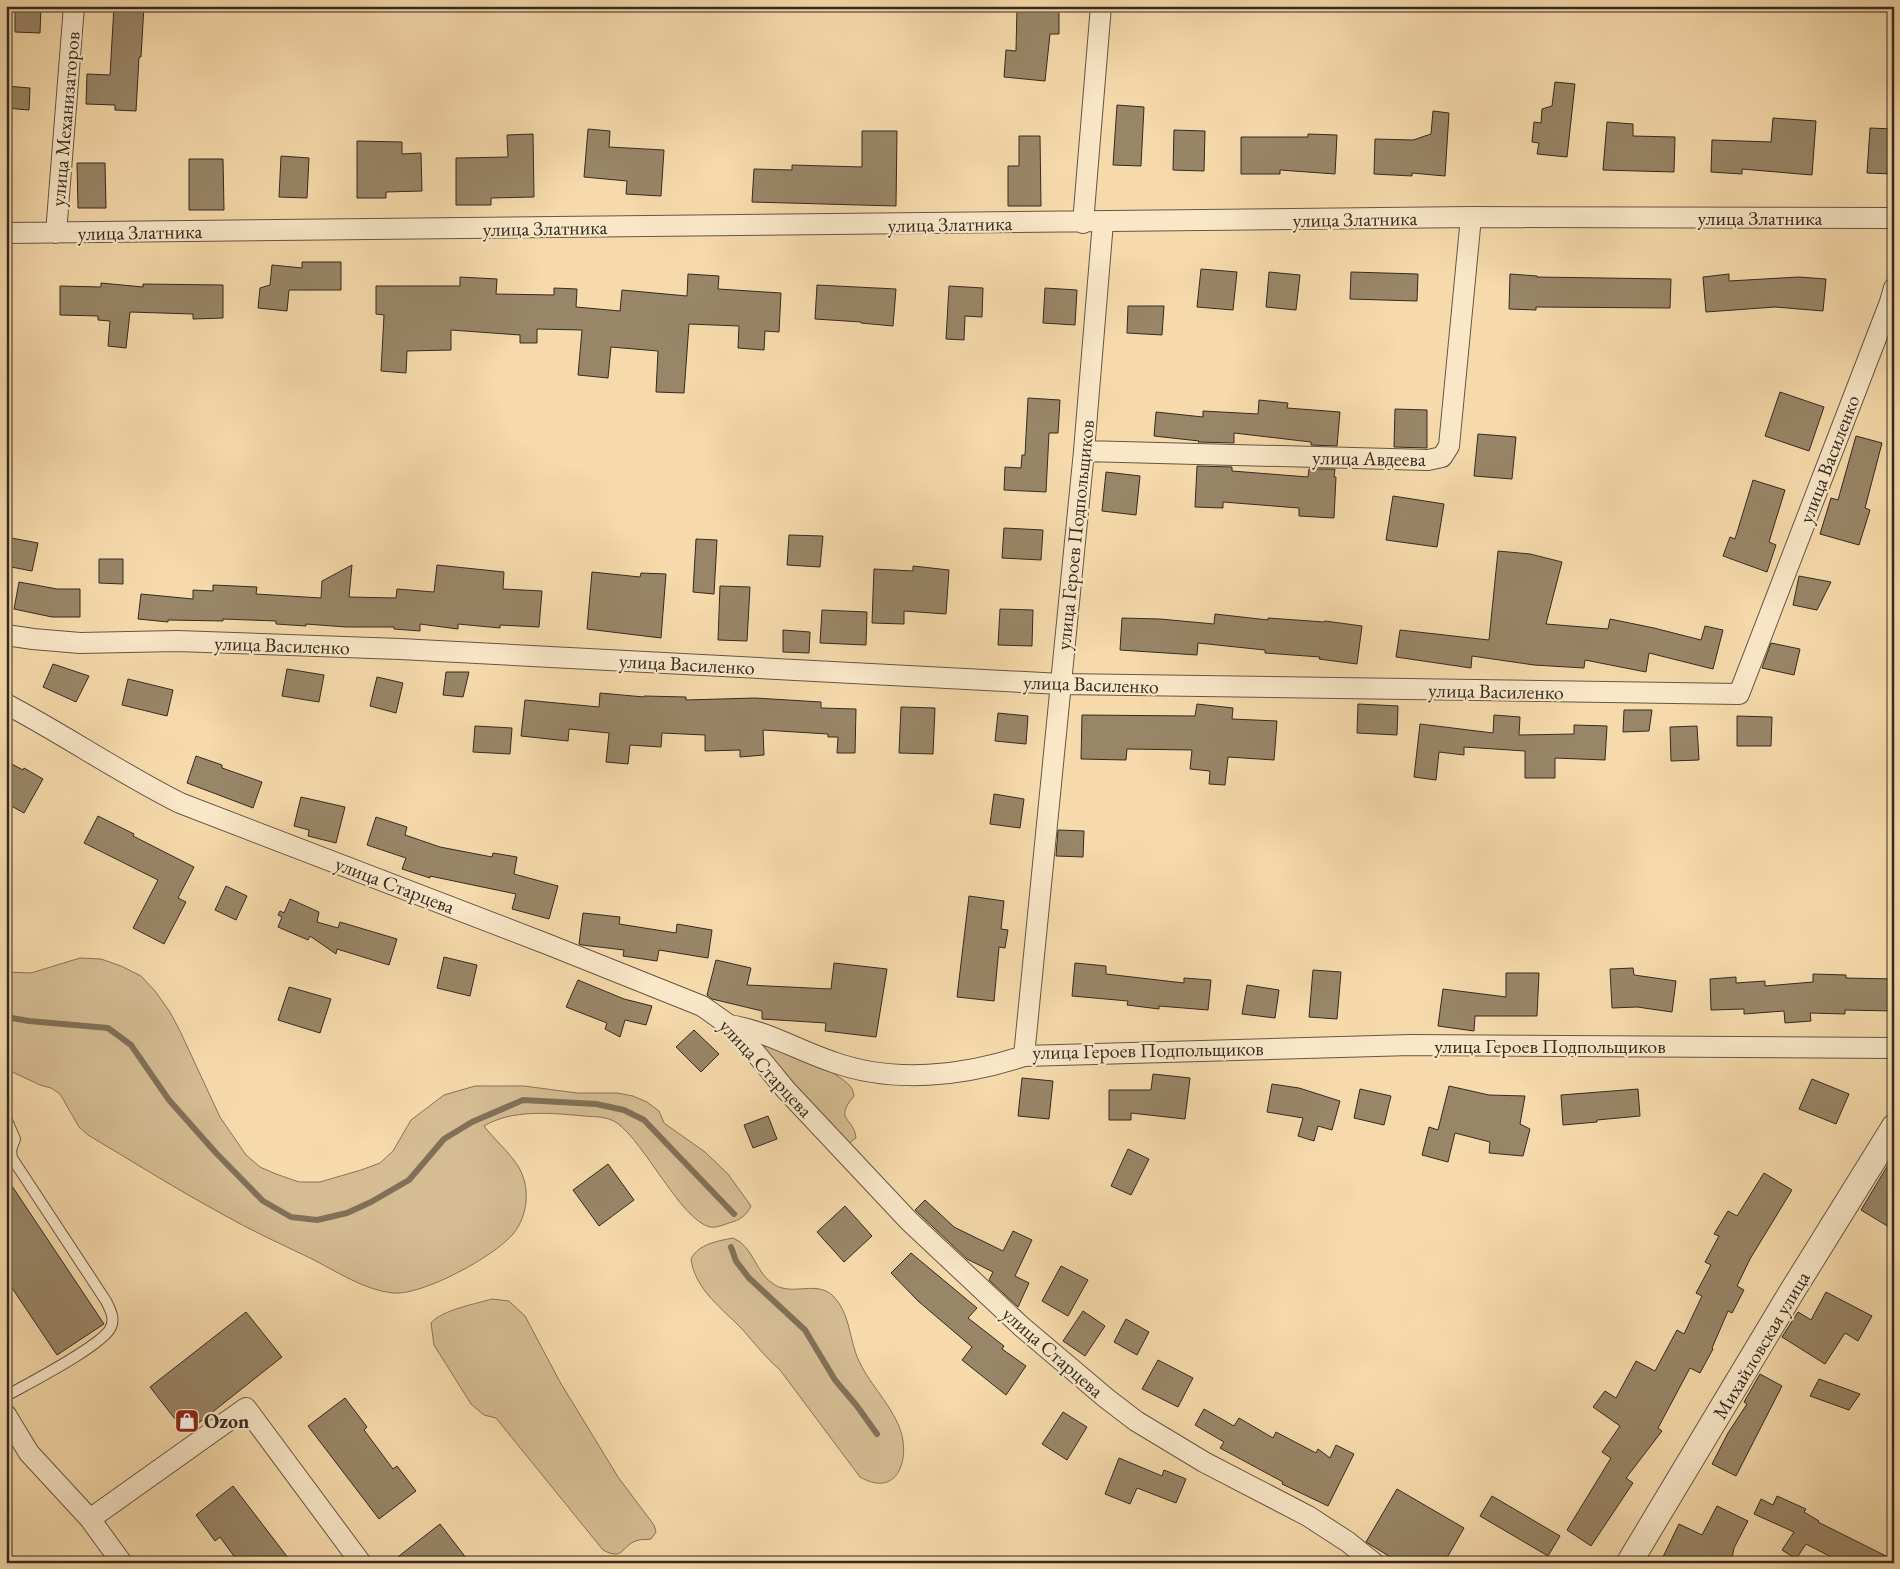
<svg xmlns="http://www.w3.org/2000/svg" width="1900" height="1569" font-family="'EB Garamond',serif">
<rect width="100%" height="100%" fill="#f6daab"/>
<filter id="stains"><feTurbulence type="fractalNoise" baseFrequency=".004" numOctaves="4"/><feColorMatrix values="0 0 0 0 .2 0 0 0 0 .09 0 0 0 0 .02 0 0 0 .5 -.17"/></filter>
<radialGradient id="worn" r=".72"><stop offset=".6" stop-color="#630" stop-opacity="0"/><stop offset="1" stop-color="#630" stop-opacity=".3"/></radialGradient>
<path fill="#d5bc93" stroke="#85735a" d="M 80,958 L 101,959 L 121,966 L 141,976 L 155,991 L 170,1012 L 180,1031 L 220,1117 L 246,1155 L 260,1167 L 276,1174 L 299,1182 L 320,1182 L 361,1170 L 380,1163 L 393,1151 L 411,1120 L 444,1095 L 475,1086 L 524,1086 L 577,1093 L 617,1093 L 633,1096 L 647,1102 L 659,1111 L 664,1123 L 705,1152 L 728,1174 L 751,1206 C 746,1216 740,1220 729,1223 C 723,1225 716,1228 710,1227 C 681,1220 645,1143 617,1123 C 607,1116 595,1117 584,1116 C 552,1113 512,1109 484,1126 C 494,1139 509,1152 518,1166 C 531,1187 528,1216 513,1234 C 495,1256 422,1296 393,1293 C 364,1290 336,1271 310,1258 C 281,1244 250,1230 222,1214 C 176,1189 132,1161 88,1135 L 79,1127 L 60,1094 L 51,1088 L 40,1085 L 6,1069 L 6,972 L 31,973 Z
M 770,1045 C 788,1048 837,1072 850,1086 C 853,1089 853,1092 854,1096 C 833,1121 854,1117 856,1138 L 849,1143 L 847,1141 L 769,1062 L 764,1051 L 765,1046 Z
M 733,1238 C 754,1246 755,1274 775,1285 C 793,1296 817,1280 833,1296 C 850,1313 849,1338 858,1359 C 868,1382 888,1401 898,1424 C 912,1454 900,1500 860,1477 L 780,1370 C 766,1358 755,1344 743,1330 C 723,1309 695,1290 691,1259 C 698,1244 718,1241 733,1238 Z
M 492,1299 L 509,1301 L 525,1316 L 560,1382 L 618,1477 L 654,1525 L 656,1532 L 651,1539 C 647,1540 643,1539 639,1540 C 621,1544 625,1562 603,1550 L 496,1418 L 484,1415 L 471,1404 L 434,1345 L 431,1323 C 442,1310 475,1304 492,1299 Z"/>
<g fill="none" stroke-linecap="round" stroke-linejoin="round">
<path stroke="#817057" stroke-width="6" d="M 6,1017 L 29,1021 L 108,1028 L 131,1045 L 169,1100 L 216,1153 L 263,1201 L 291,1217 L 317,1220 L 347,1213 L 371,1202 L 409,1180 L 444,1139 L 472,1122 L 523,1100 L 596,1104 L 624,1110 L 644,1120 L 734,1214
M 731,1247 L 736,1261 L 749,1278 L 805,1330 L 835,1380 L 857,1406 L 877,1434"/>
</g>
<path fill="#998668" stroke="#352a20" d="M 15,6 L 41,6 L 40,33 L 15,32 Z
M 114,6 L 144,6 L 141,57 L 139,57 L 136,111 L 115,110 L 115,105 L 86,104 L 87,74 L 110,75 Z
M 1017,6 L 1059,6 L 1059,34 L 1050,34 L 1045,81 L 1004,77 L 1006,50 L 1016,51 Z
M 1555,82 L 1575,84 L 1567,157 L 1537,154 L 1539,143 L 1532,142 L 1534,122 L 1541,123 L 1542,109 L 1552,106 Z
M 6,86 L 30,88 L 29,110 L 6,108 Z
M 1117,105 L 1144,107 L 1141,166 L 1113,165 Z
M 1433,111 L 1449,113 L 1445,176 L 1412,173 L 1412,176 L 1374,174 L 1375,139 L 1413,140 L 1431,134 Z
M 1773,118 L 1816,121 L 1812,175 L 1742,169 L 1742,174 L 1711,172 L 1712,140 L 1771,142 Z
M 1607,122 L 1633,124 L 1633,136 L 1675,137 L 1674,172 L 1603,170 Z
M 1870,128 L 1894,129 L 1894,174 L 1867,173 Z
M 588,129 L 610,131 L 609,147 L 664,150 L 661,196 L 626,194 L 627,181 L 584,177 Z
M 1174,130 L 1205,131 L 1204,171 L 1173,170 Z
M 862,131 L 897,131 L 896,206 L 752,202 L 754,169 L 792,170 L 792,165 L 862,167 Z
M 533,134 L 534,197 L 491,198 L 491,205 L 456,205 L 456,158 L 508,157 L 507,135 Z
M 1308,134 L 1337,135 L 1335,174 L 1280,170 L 1280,174 L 1241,174 L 1241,137 L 1308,137 Z
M 1019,136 L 1040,136 L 1041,206 L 1008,206 L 1008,166 L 1019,166 Z
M 357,141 L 402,142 L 402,154 L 421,153 L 422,191 L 386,192 L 386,198 L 357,198 Z
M 281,156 L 309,158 L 307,198 L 279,197 Z
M 189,159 L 223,159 L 224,210 L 189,210 Z
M 77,163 L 105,163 L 106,208 L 78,208 Z
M 302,262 L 341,262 L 341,290 L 289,290 L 287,311 L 258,308 L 260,288 L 270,285 L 272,265 L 302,268 Z
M 1201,269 L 1237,272 L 1233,310 L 1197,307 Z
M 1269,272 L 1300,275 L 1296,310 L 1266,307 Z
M 1351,272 L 1418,274 L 1417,301 L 1350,299 Z
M 688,274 L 719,276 L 718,289 L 781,293 L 779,332 L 765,331 L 764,350 L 738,348 L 739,326 L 689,324 L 684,393 L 656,392 L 658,351 L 611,347 L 608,378 L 578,375 L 582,330 L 537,329 L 537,343 L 520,343 L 520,335 L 451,330 L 451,350 L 407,351 L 406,373 L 381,371 L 384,315 L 376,314 L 376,286 L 460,286 L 460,277 L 497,279 L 496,294 L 554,295 L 554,288 L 577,289 L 576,307 L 620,311 L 622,290 L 687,296 Z
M 1510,274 L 1537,276 L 1537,277 L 1671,279 L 1670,308 L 1536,307 L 1536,310 L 1509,309 Z
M 1729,274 L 1729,281 L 1799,277 L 1826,279 L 1823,311 L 1775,307 L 1706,312 L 1703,277 Z
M 101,283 L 143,287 L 143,284 L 223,285 L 223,318 L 193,319 L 193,314 L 130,312 L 126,348 L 108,346 L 110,321 L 98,320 L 98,316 L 60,315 L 60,286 L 101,287 Z
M 817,285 L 896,289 L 893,326 L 861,323 L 861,322 L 815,319 Z
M 949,286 L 983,288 L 982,317 L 965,316 L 964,340 L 946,339 Z
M 1045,288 L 1077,290 L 1075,325 L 1043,323 Z
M 1128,306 L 1164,306 L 1162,335 L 1127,333 Z
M 1780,392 L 1824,407 L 1809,451 L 1765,436 Z
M 1028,398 L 1060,400 L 1058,433 L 1049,433 L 1046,492 L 1004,490 L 1005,467 L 1021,468 L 1022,455 L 1025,455 Z
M 1259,400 L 1288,403 L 1287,408 L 1340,412 L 1337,446 L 1311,445 L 1311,442 L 1234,433 L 1234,443 L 1198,442 L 1199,441 L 1154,436 L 1156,412 L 1203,417 L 1203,411 L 1258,414 Z
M 1395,409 L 1427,410 L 1427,448 L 1394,447 Z
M 1478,434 L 1516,437 L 1512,479 L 1474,476 Z
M 1856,436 L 1882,443 L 1865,508 L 1870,510 L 1859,545 L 1820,534 L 1831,498 L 1838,500 Z
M 1197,466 L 1232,467 L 1232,471 L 1308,477 L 1309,469 L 1335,469 L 1334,477 L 1336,477 L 1334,518 L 1299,516 L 1299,508 L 1223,502 L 1223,508 L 1195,507 Z
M 1106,472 L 1140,476 L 1136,515 L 1102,511 Z
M 1753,480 L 1785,490 L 1769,542 L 1776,545 L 1767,572 L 1723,556 L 1730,537 L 1735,539 Z
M 1393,496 L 1444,504 L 1437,547 L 1386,540 Z
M 1004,528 L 1043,530 L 1041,560 L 1002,558 Z
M 789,535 L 823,536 L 820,567 L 787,565 Z
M 6,537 L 38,543 L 32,571 L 6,566 Z
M 696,539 L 717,540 L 714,594 L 693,592 Z
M 1498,551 L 1530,554 L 1562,562 L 1546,624 L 1608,629 L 1610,619 L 1654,628 L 1701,640 L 1705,626 L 1723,630 L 1713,669 L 1649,653 L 1646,672 L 1585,660 L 1584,668 L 1534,665 L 1472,656 L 1471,668 L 1396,657 L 1400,630 L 1489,640 Z
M 99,559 L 123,559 L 123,584 L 99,583 Z
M 352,565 L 349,597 L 396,598 L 397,589 L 434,592 L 437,565 L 504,572 L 503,589 L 542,591 L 539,627 L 500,625 L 500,628 L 458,624 L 458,629 L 420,624 L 420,631 L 394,629 L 394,627 L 346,627 L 306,624 L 306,626 L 276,624 L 276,621 L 223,619 L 223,621 L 168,620 L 168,622 L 138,619 L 141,594 L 193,599 L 193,590 L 213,591 L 213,585 L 257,587 L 256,594 L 321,598 L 322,581 Z
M 913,566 L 949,570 L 946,614 L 904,611 L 904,624 L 872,623 L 874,569 L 913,571 Z
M 592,572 L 640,577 L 641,573 L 666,574 L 661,638 L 587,629 Z
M 1799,576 L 1831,582 L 1817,610 L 1793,605 Z
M 19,582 L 57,589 L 80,589 L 80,617 L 52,617 L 14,609 Z
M 720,586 L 750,587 L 747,641 L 718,640 Z
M 1000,609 L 1033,610 L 1032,646 L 998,645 Z
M 822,610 L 867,612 L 866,645 L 820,643 Z
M 1215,614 L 1268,620 L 1268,618 L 1324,622 L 1325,621 L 1362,626 L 1357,664 L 1319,659 L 1320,657 L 1265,653 L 1265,650 L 1198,643 L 1197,655 L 1120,650 L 1122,618 L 1160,619 L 1214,624 Z
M 783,630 L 810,632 L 809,653 L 783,652 Z
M 1771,643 L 1800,649 L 1794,675 L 1762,668 Z
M 53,664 L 89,676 L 76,702 L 43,687 Z
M 287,669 L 324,675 L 319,702 L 282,696 Z
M 446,672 L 469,672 L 463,697 L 443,695 Z
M 377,677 L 403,683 L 396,713 L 370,706 Z
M 128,679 L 173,690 L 167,716 L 122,705 Z
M 600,693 L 644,697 L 644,696 L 686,697 L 686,700 L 755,698 L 821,702 L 821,708 L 856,709 L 855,753 L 837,753 L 838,737 L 828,737 L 828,734 L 763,730 L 764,755 L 740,757 L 740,750 L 705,751 L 705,735 L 662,733 L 661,747 L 630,745 L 628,764 L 606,762 L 609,733 L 569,729 L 568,741 L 521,736 L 525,700 L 599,707 Z
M 1197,704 L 1233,708 L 1232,719 L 1277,721 L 1274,760 L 1228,757 L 1225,785 L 1209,784 L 1210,771 L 1190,769 L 1192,750 L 1127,749 L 1126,760 L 1081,759 L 1082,715 L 1195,716 Z
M 1358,704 L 1398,706 L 1397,735 L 1357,733 Z
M 901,707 L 935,708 L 933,754 L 899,753 Z
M 1624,710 L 1652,710 L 1649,731 L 1623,732 Z
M 998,713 L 1028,716 L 1026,744 L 995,741 Z
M 1494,715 L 1520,717 L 1519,735 L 1574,734 L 1574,725 L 1607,726 L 1605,760 L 1555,758 L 1555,778 L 1525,778 L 1525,751 L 1464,747 L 1464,755 L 1439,752 L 1436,780 L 1414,777 L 1420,724 L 1493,733 Z
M 1737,716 L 1772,717 L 1771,746 L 1737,746 Z
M 475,726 L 512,728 L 510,754 L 473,752 Z
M 1697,726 L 1699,760 L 1671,761 L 1670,727 Z
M 196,756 L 222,765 L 222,768 L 262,782 L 253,808 L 187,783 Z
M 6,761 L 23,770 L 24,768 L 43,779 L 24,813 L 6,803 Z
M 994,794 L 1024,799 L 1020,828 L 990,824 Z
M 301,797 L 345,807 L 336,843 L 308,836 L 309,830 L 294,826 Z
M 98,816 L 134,834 L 133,836 L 194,867 L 178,898 L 186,902 L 164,944 L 133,928 L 158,880 L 84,843 Z
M 376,817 L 407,827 L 405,835 L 440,847 L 492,857 L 493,853 L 517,857 L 514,874 L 558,886 L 549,919 L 512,909 L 516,894 L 430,876 L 430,878 L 402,869 L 406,858 L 367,845 Z
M 1058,830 L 1084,831 L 1083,857 L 1056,856 Z
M 226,886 L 247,896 L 236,920 L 215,910 Z
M 969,896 L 1004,901 L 1001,929 L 1008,930 L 1005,948 L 999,947 L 994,1001 L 957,997 Z
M 290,899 L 319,912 L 317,922 L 338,928 L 340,922 L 397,939 L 389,965 L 337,949 L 336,954 L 310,936 L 308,940 L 278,927 L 282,917 L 278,915 L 280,911 L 284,913 Z
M 583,913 L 620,917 L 619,924 L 676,933 L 677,924 L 712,930 L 708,958 L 659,950 L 657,961 L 623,956 L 624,950 L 582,945 L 579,944 Z
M 444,957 L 477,965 L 470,996 L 437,988 Z
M 716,960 L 751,968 L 747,985 L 831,989 L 834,963 L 887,969 L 876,1037 L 825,1031 L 826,1023 L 762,1019 L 762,1011 L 712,999 L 707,995 Z
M 1075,963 L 1106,966 L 1106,974 L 1184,983 L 1184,978 L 1211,980 L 1208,1010 L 1159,1006 L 1159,1009 L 1127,1005 L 1128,1001 L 1072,996 Z
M 1633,968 L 1634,975 L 1676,981 L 1672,1012 L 1637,1007 L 1612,1008 L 1610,969 Z
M 1313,970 L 1341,972 L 1337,1019 L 1309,1017 Z
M 1506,973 L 1539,973 L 1537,1016 L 1475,1016 L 1474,1031 L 1438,1026 L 1443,989 L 1506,997 Z
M 1813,974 L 1846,975 L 1846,978 L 1894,979 L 1894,1011 L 1845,1010 L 1845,1014 L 1810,1013 L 1811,1021 L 1785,1023 L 1784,1011 L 1744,1014 L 1744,1009 L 1711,1010 L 1710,979 L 1736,977 L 1736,983 L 1765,981 L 1765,986 L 1813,982 Z
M 578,980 L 624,999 L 652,1006 L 646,1025 L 625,1020 L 620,1037 L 605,1029 L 607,1023 L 566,1007 Z
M 1247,985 L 1279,990 L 1275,1018 L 1242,1014 Z
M 289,987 L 331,999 L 320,1033 L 278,1020 Z
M 694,1030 L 719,1054 L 701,1072 L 676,1047 Z
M 1153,1074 L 1190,1078 L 1185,1119 L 1131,1113 L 1131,1120 L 1109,1120 L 1109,1090 L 1151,1090 Z
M 1022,1078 L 1053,1081 L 1049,1119 L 1018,1116 Z
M 1812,1079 L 1849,1094 L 1836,1124 L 1799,1109 Z
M 1272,1084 L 1299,1088 L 1340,1101 L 1332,1130 L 1318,1126 L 1314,1141 L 1298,1136 L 1303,1118 L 1267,1112 Z
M 1449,1086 L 1489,1095 L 1525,1096 L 1520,1124 L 1530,1129 L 1523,1156 L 1489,1153 L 1490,1142 L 1455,1133 L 1448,1162 L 1422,1155 L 1429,1127 L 1438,1130 Z
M 1360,1089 L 1391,1096 L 1384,1125 L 1354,1118 Z
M 1638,1089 L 1640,1116 L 1597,1120 L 1597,1122 L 1563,1125 L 1561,1095 Z
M 768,1116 L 777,1139 L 753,1148 L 744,1125 Z
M 1128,1149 L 1149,1159 L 1131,1195 L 1111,1186 Z
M 1894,1155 L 1894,1230 L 1861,1210 Z
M 608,1164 L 634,1200 L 599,1226 L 573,1190 Z
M 1764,1173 L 1792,1190 L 1750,1259 L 1737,1286 L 1744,1290 L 1732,1313 L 1728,1311 L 1712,1348 L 1713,1349 L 1700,1373 L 1690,1368 L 1658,1428 L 1662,1431 L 1626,1478 L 1633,1483 L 1591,1546 L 1567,1530 L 1611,1458 L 1602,1452 L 1620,1426 L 1593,1407 L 1605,1391 L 1616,1398 L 1636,1361 L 1655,1371 L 1677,1330 L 1684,1334 L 1702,1296 L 1696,1293 L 1711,1265 L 1705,1262 L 1719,1236 L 1714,1234 L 1728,1211 L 1737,1216 Z
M 6,1177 L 104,1324 L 57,1355 L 6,1279 Z
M 925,1200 L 954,1227 L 1003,1251 L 1013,1231 L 1032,1240 L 1015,1276 L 1029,1283 L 1018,1307 L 989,1280 L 993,1272 L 967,1259 L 915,1210 Z
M 845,1206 L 872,1236 L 844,1262 L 817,1232 Z
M 911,1253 L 977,1308 L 968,1318 L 1004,1346 L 1002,1349 L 1026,1366 L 1006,1395 L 962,1360 L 972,1347 L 918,1301 L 891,1273 Z
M 1061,1266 L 1088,1280 L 1068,1316 L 1042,1301 Z
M 1826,1292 L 1872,1316 L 1858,1341 L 1845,1333 L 1825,1364 L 1782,1337 L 1798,1312 L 1811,1320 Z
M 1083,1311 L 1105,1326 L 1085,1356 L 1063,1341 Z
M 246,1312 L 282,1357 L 186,1433 L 150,1387 Z
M 1126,1319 L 1149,1332 L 1137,1355 L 1114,1342 Z
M 1158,1360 L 1193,1378 L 1178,1407 L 1142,1389 Z
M 1760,1374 L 1782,1386 L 1736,1476 L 1712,1464 L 1728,1433 L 1747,1404 L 1744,1402 Z
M 1819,1379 L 1860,1394 L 1849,1410 L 1810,1396 Z
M 345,1398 L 367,1427 L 364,1430 L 393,1469 L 397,1466 L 416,1491 L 379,1519 L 308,1426 Z
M 1204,1409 L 1234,1426 L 1239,1418 L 1273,1438 L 1276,1432 L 1316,1453 L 1318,1449 L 1330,1458 L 1336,1445 L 1354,1454 L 1328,1506 L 1282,1484 L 1283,1482 L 1220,1448 L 1224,1442 L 1195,1425 Z
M 1063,1412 L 1087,1427 L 1067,1460 L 1042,1444 Z
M 1119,1458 L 1162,1476 L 1164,1470 L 1186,1479 L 1176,1503 L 1137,1488 L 1130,1504 L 1105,1494 Z
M 233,1486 L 292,1563 L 239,1563 L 220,1537 L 215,1541 L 196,1515 Z
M 1397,1489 L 1464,1528 L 1444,1563 L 1400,1563 L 1366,1542 Z
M 1492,1496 L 1560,1536 L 1548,1556 L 1480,1516 Z
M 1777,1496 L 1806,1509 L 1804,1512 L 1819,1521 L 1818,1522 L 1894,1560 L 1894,1563 L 1843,1563 L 1806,1544 L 1796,1559 L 1782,1550 L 1794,1532 L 1754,1514 L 1761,1499 L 1773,1505 Z
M 1717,1506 L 1748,1521 L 1734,1548 L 1731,1563 L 1660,1563 L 1679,1524 L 1702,1535 Z
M 440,1524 L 470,1563 L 390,1563 Z"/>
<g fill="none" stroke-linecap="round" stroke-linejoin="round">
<defs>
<path id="service" d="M 6,1118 L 15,1139 L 11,1150 L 12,1158 L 106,1301 C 110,1309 115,1318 111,1327 C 104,1345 27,1384 6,1396"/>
<path id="minor" d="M 1083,223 L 1101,6
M 6,233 L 1471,217 L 1894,218
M 56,233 L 74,6
M 1084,451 L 1428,460 L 1442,457 L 1449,446 L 1471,217
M 6,635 L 33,639 L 80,643 L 177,641 L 400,649 L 1061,684 L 1739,694 L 1890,302 L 1894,288
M 6,704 C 65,735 120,773 180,803 L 547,944 L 702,1006 L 729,1025 L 749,1045 L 786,1090 L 909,1221 L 1022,1327 L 1106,1398 L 1136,1421 L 1204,1462 L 1308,1516 L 1348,1542 L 1374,1563
M 729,1025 C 767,1031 797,1050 833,1062 C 894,1084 963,1076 1024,1056 L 1411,1045 L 1894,1048
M 1024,1056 L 1084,451 L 1103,222
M 6,1415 L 29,1453 L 90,1519 L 122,1563
M 90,1519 L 246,1408 L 361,1563"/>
<path id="tertiary" d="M 1629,1563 L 1791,1293 L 1894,1127"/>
</defs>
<use href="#service" stroke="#655643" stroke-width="12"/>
<use href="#minor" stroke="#655643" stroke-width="22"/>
<use href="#tertiary" stroke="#655643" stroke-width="27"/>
<use href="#service" stroke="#f9e7c8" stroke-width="10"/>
<use href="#minor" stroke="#f9e7c8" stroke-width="20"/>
<use href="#tertiary" stroke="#f9e7c8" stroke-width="25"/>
</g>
<defs>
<symbol id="shop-square" viewBox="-11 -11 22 22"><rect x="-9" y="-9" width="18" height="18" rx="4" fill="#8f2418" stroke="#f9e7c8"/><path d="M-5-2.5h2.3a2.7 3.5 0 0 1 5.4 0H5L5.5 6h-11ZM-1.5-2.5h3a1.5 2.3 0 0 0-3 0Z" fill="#fff"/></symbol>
</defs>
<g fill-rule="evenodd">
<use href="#shop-square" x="173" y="1407" width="28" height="28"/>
</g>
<g text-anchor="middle" stroke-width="4.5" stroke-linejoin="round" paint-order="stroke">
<g font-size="20" fill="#352a20" stroke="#f9e7c8">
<text transform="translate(65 119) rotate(-85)" y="7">улица Механизаторов</text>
<text x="1760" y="225">улица Златника</text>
<text transform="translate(1355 219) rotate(-1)" y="7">улица Златника</text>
<text transform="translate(950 224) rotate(-1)" y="7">улица Златника</text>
<text transform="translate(545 228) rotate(-1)" y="7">улица Златника</text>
<text transform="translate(140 232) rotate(-1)" y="7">улица Златника</text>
<text transform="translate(1369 458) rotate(1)" y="7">улица Авдеева</text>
<text transform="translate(1829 459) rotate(-69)" y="7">улица Василенко</text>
<text transform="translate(1075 535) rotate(-84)" y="7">улица Героев Подпольщиков</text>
<text transform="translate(282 645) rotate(2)" y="7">улица Василенко</text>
<text transform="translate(687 664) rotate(3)" y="7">улица Василенко</text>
<text transform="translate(1091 684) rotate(2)" y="7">улица Василенко</text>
<text transform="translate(1496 691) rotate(1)" y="7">улица Василенко</text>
<text transform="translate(395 885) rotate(21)" y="7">улица Старцева</text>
<text x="1550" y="1053">улица Героев Подпольщиков</text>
<text transform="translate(1148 1050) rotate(-1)" y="7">улица Героев Подпольщиков</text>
<text transform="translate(766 1068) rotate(47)" y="7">улица Старцева</text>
<text transform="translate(1761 1345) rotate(-59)" y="7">Михайловская улица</text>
<text transform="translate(1053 1352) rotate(41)" y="7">улица Старцева</text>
</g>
<g font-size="20" font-weight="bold" fill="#352a20" stroke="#f9e7c8" text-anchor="start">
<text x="204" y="1428">Ozon</text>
</g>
</g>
<rect width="1900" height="1569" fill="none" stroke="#f6daab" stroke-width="25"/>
<rect x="8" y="8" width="1885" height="1554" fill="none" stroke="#352a20" stroke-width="2.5"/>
<rect x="12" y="12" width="1875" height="1544" fill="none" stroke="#352a20"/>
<rect width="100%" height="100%" filter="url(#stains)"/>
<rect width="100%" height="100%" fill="url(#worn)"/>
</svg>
